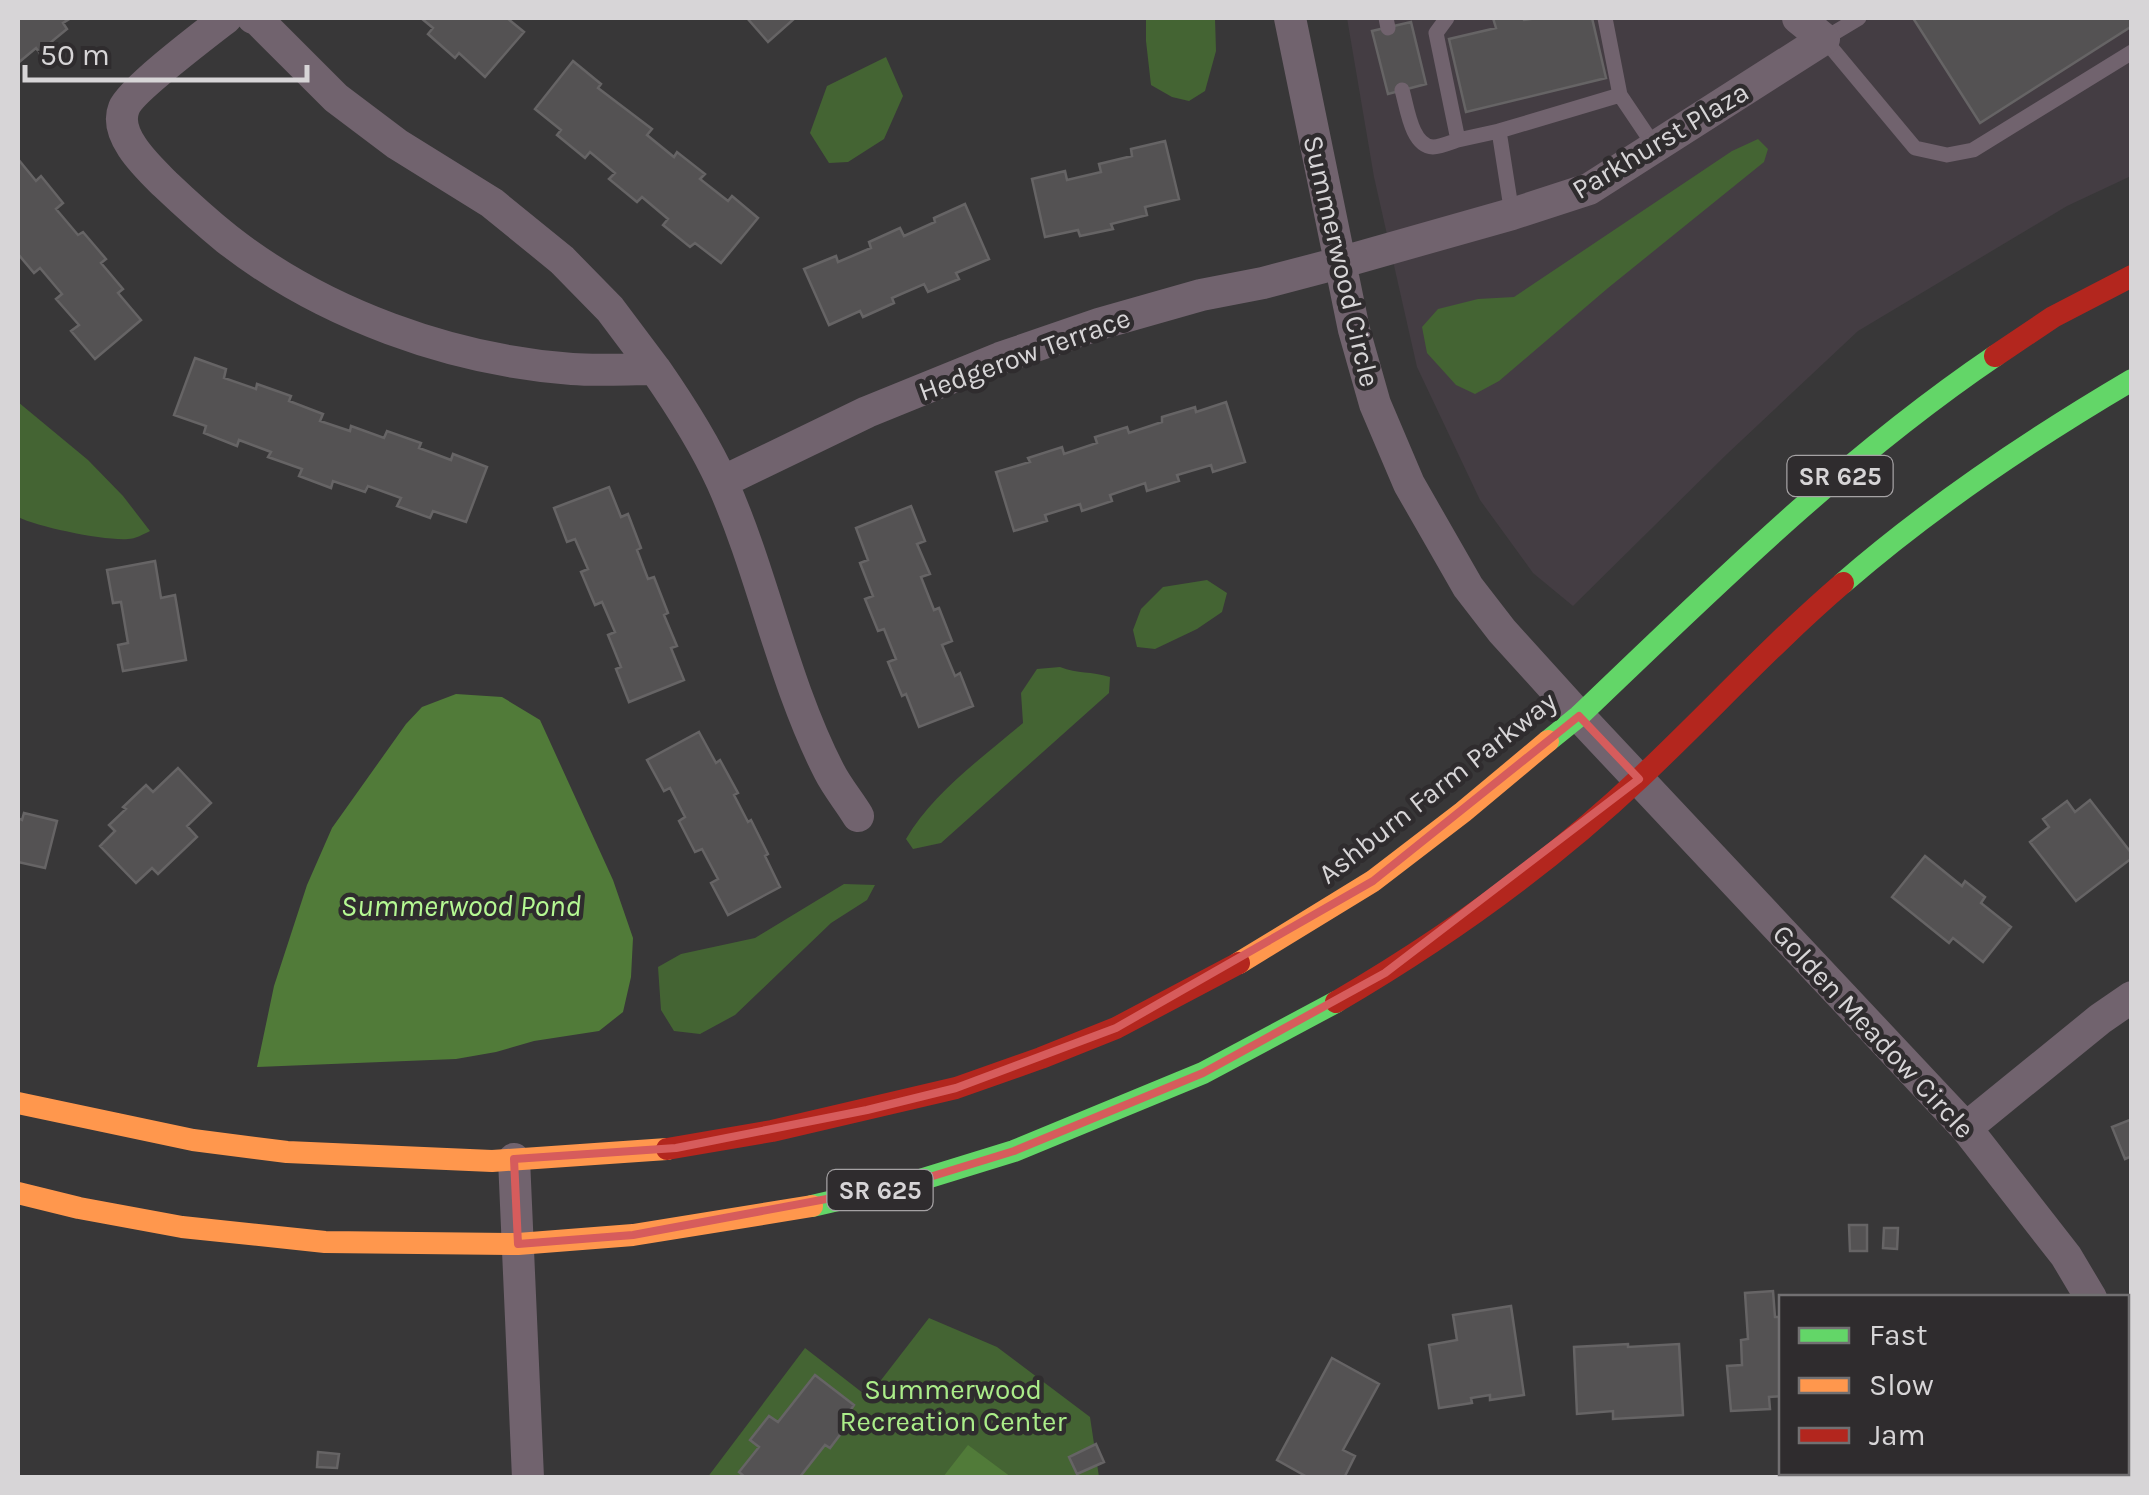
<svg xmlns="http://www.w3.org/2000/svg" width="2149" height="1495" font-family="Karla,sans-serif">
<rect width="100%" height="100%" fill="#383738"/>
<path fill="#443d43" d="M 1347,18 L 2131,18 L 2131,176 L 2067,206 L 1858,331 L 1727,454 L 1573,606 L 1533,573 L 1480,500 L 1417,367 L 1374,177 Z"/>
<path fill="#446433" d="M 1146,18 L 1215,18 L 1216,51 L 1205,91 L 1189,101 L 1172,97 L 1151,85 L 1146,41 Z
M 886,57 L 903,96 L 884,139 L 848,162 L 829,163 L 810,133 L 827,86 Z
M 1758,139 L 1768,149 L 1764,162 L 1608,288 L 1499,381 L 1475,394 L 1456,385 L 1427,353 L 1422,327 L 1438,309 L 1478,299 L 1514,297 L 1732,151 Z
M 18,402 L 88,460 L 123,496 L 150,531 C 144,534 135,539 128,539 C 105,541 38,527 18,517 Z
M 1207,580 L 1227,593 L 1222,612 L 1197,629 L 1155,649 L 1137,647 L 1133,630 L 1141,609 L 1163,587 Z
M 1060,667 C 1078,674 1091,671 1110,677 L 1109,693 L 941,843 L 913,849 L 906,839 C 932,794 984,756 1023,723 L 1021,693 L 1037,669 Z
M 844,884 L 875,885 L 867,900 L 831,923 L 735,1015 L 700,1034 L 674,1031 L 661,1010 L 658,967 L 681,954 L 755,938 Z
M 929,1318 L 997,1347 L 1090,1417 L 1099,1477 L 707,1478 L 805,1348 L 868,1397 Z"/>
<path fill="#517b39" d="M 456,694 L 502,697 L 540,720 L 613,880 L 633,938 L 631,977 L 623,1012 L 599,1031 L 534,1041 L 496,1052 L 456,1059 L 257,1067 L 274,986 L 307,885 L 332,828 L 406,724 L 422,707 Z
M 968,1445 L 1011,1477 L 943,1477 Z"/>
<path fill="#545253" stroke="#666465" stroke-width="2.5" d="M 18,18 L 71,18 L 63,23 L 67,29 L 39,52 L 36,48 L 18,63 Z
M 421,18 L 507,18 L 524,32 L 485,77 L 459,53 L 455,58 L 428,34 L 433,28 Z
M 747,18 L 795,18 L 768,42 Z
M 1493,18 L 1523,18 L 1524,20 L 1537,18 L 1592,18 L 1606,78 L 1466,112 L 1449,39 L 1496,28 Z
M 1913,18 L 2132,18 L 2132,26 L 1980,123 Z
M 1411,22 L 1426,84 L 1388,94 L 1372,31 Z
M 573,61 L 601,84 L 598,88 L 652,129 L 647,135 L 674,157 L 677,152 L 705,174 L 700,179 L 728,201 L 732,196 L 758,218 L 721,263 L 695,243 L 690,247 L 663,225 L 668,219 L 642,197 L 637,202 L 609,179 L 615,173 L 590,152 L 585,158 L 557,135 L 561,130 L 535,109 Z
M 1165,141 L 1179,199 L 1145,207 L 1147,215 L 1111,224 L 1113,229 L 1080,236 L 1078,230 L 1045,237 L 1032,179 L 1065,171 L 1067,180 L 1101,172 L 1099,164 L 1132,156 L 1131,149 Z
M 18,159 L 36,181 L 41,176 L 63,203 L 56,209 L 78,235 L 83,232 L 106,259 L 101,263 L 123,289 L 118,293 L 141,320 L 95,359 L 71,331 L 79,325 L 56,299 L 62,294 L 40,268 L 34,273 L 18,254 Z
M 965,204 L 989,259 L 956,273 L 959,279 L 928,292 L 924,284 L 892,298 L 894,303 L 863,317 L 860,311 L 829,325 L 804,269 L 836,256 L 838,262 L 871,248 L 869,242 L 900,228 L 904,236 L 935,222 L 934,218 Z
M 195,358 L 226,369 L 224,378 L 256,389 L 257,384 L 291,396 L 289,401 L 323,414 L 320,421 L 350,431 L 351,426 L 384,438 L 387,431 L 421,443 L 419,448 L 451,460 L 453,454 L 487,467 L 466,522 L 433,511 L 430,518 L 397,506 L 401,498 L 368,486 L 365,492 L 333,481 L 331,488 L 299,476 L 302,469 L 268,457 L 271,452 L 239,440 L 237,446 L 204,433 L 206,426 L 174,415 Z
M 1226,402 L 1245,462 L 1213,472 L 1211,465 L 1177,475 L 1179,481 L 1147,491 L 1145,483 L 1110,495 L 1112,501 L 1082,511 L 1080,504 L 1045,515 L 1047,521 L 1014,531 L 996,472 L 1030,462 L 1028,458 L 1062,447 L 1064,454 L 1097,443 L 1095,437 L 1127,427 L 1129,433 L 1162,422 L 1162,417 L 1195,407 L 1196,412 Z
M 609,487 L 621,517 L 628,514 L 641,548 L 637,550 L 648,579 L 654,577 L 668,613 L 664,615 L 677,646 L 671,648 L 684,680 L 629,702 L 616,669 L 621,667 L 608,635 L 615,632 L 602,602 L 595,605 L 581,572 L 588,569 L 575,539 L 567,542 L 554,508 Z
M 911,506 L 925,541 L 917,544 L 930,574 L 921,577 L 934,610 L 939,608 L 952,641 L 942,645 L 955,676 L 960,673 L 973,706 L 919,727 L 906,694 L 902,696 L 888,662 L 896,659 L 884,629 L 878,631 L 865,599 L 873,596 L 860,563 L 868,560 L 856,528 Z
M 155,561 L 161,598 L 175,595 L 186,660 L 123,671 L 118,645 L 128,643 L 121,602 L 113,603 L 107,570 Z
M 699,732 L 716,763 L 720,760 L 738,793 L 734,795 L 748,822 L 751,820 L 768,854 L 765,856 L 780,887 L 728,915 L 711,883 L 718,879 L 702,849 L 695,852 L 679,821 L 685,817 L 670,788 L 664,791 L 647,760 Z
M 178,768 L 211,803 L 187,826 L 197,837 L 158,874 L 152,868 L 136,883 L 100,846 L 115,831 L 109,825 L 126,809 L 123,807 L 146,785 L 153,792 Z
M 2090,800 L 2132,854 L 2132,858 L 2076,901 L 2030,842 L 2049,827 L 2043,819 L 2067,801 L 2075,812 Z
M 24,813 L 57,821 L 45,868 L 18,862 L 18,818 L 22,820 Z
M 1925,856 L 1962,886 L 1965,881 L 1985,897 L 1981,903 L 2011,927 L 1983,962 L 1953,938 L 1949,943 L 1892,897 Z
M 2132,1119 L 2132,1156 L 2125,1159 L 2112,1127 Z
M 1849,1225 L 1867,1225 L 1867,1251 L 1850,1251 Z
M 1884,1228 L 1898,1228 L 1897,1249 L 1883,1248 Z
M 1773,1291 L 1775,1317 L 1782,1317 L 1782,1396 L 1769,1397 L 1770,1409 L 1731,1411 L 1727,1366 L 1742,1365 L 1741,1340 L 1748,1339 L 1745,1293 Z
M 1511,1306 L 1524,1395 L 1490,1400 L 1490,1395 L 1471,1398 L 1472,1403 L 1439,1408 L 1429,1345 L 1457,1340 L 1453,1315 Z
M 1628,1344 L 1628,1347 L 1679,1344 L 1683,1415 L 1613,1419 L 1613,1411 L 1577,1414 L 1574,1347 Z
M 1332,1358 L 1379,1384 L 1343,1450 L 1355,1456 L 1344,1478 L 1309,1478 L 1277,1460 Z
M 815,1375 L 854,1405 L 850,1411 L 855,1415 L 830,1448 L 825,1445 L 799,1478 L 746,1478 L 739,1472 L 759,1447 L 750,1440 L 769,1416 L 778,1422 Z
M 1096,1444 L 1104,1462 L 1077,1474 L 1069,1457 Z
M 318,1452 L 339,1454 L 337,1468 L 317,1467 Z"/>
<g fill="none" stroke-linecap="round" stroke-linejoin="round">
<path stroke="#71636e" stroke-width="15" d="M 1386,18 L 1388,28
M 1447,18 L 1436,33 L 1458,140 L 1499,131
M 1605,18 L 1620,95 L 1655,147
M 1859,18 L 1824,39 L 1915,148 L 1947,155 L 1973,150 L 2132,52
M 1402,90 C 1407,106 1411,146 1433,147 C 1440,147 1452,142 1458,140
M 1512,214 L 1499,131 L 1620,95"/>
<path stroke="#71636e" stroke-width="32" d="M 226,18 C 208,32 130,91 124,108 C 113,135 148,167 165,184 C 185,203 206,222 227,239 C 323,314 451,360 572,369 C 599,371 628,369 655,369 L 610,309 L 562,260 L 492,203 L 397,144 L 336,98 L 258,20 L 253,18
M 1290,18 L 1354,330 L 1375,404 L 1409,484 L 1468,587 L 1502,631 L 1579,716 L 1966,1128 L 2066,1256 L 2091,1298
M 655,369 C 680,405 704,442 722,482 C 764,576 782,679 829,771 C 837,787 849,801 858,816
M 722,482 L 867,412 L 1000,358 L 1099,324 L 1201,295 L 1263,283 L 1339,263 L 1512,214 L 1589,189 L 1824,39 L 1798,18
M 1966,1128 L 2100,1019 L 2132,997
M 514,1159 L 528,1478
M 2126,1358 L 2132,1368"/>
<path stroke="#63d668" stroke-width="22" d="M 1843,583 C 1933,505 2030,440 2132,380
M 1548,741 L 1579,716 C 1711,590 1843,459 1995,356
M 812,1206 L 907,1184 L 1014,1151 L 1203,1073 L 1336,1002"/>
<path stroke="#ff974d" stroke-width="22" d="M 1239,963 L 1373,881 L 1463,812 L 1548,741
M 18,1103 L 193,1140 L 287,1152 L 492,1161 L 667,1149
M 18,1193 L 79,1208 L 182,1227 L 325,1242 L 518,1244 L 633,1235 L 812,1206"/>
<path stroke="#b3261e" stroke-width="22" d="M 1995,356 L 2053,317 L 2132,276
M 1336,1002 C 1444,939 1550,863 1641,777 C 1709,713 1772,644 1843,583
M 667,1149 L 772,1131 L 956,1088 L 1041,1058 L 1116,1028 L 1239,963"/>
</g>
<path fill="none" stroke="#d65c5c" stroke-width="8" stroke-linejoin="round" d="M 1579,716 L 1639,779 L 1385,973 L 1203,1073 L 1014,1151 L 907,1184 L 633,1235 L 518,1244 L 514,1159 L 676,1148 L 867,1110 L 956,1088 L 1116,1028 L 1373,881 Z"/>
<g text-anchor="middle" stroke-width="9" stroke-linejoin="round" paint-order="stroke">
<g fill="#2f2c2e" stroke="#a5a2a4" stroke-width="2.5">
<rect x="1787.5" y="456" width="105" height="40" rx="8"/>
<rect x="827.5" y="1170" width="105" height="40" rx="8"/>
</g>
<g font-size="25" font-weight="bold" fill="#d7d5d7">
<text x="1840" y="485">SR 625</text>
<text x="880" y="1199">SR 625</text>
</g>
<g font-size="28" fill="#d7d5d7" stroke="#2f2c2e">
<text transform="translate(1660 140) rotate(-31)" y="10">Parkhurst Plaza</text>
<text transform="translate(1342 261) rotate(77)" y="10">Summerwood Circle</text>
<text transform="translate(1024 354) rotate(-20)" y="10">Hedgerow Terrace</text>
<text transform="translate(1437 787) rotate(-38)" y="10">Ashburn Farm Parkway</text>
<text transform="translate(1874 1031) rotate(47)" y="10">Golden Meadow Circle</text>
</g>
<g font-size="28" fill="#abed89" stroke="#2f2c2e">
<text x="953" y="1399">Summerwood<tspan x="953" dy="32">Recreation Center</tspan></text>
</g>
<g font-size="30" font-style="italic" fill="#b5f893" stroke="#2f2c2e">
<text x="461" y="916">Summerwood Pond</text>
</g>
</g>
<rect width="2149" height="1495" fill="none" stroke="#d7d5d7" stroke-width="40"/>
<rect x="1779" y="1295" width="350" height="180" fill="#2f2c2e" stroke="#727072" stroke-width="2.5"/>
<rect x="1799" y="1328" width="50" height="15" fill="#63d668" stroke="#727072" stroke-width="2.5"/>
<text x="1869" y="1345" font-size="30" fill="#d7d5d7">Fast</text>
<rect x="1799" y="1378" width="50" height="15" fill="#ff974d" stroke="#727072" stroke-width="2.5"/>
<text x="1869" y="1395" font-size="30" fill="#d7d5d7">Slow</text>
<rect x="1799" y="1428" width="50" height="15" fill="#b3261e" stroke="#727072" stroke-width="2.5"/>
<text x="1869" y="1445" font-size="30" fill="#d7d5d7">Jam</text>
<path d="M25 65v15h282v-15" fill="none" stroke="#d7d5d7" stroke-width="5"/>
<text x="40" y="65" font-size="30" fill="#d7d5d7" stroke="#2f2c2e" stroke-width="8" paint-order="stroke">50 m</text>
</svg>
